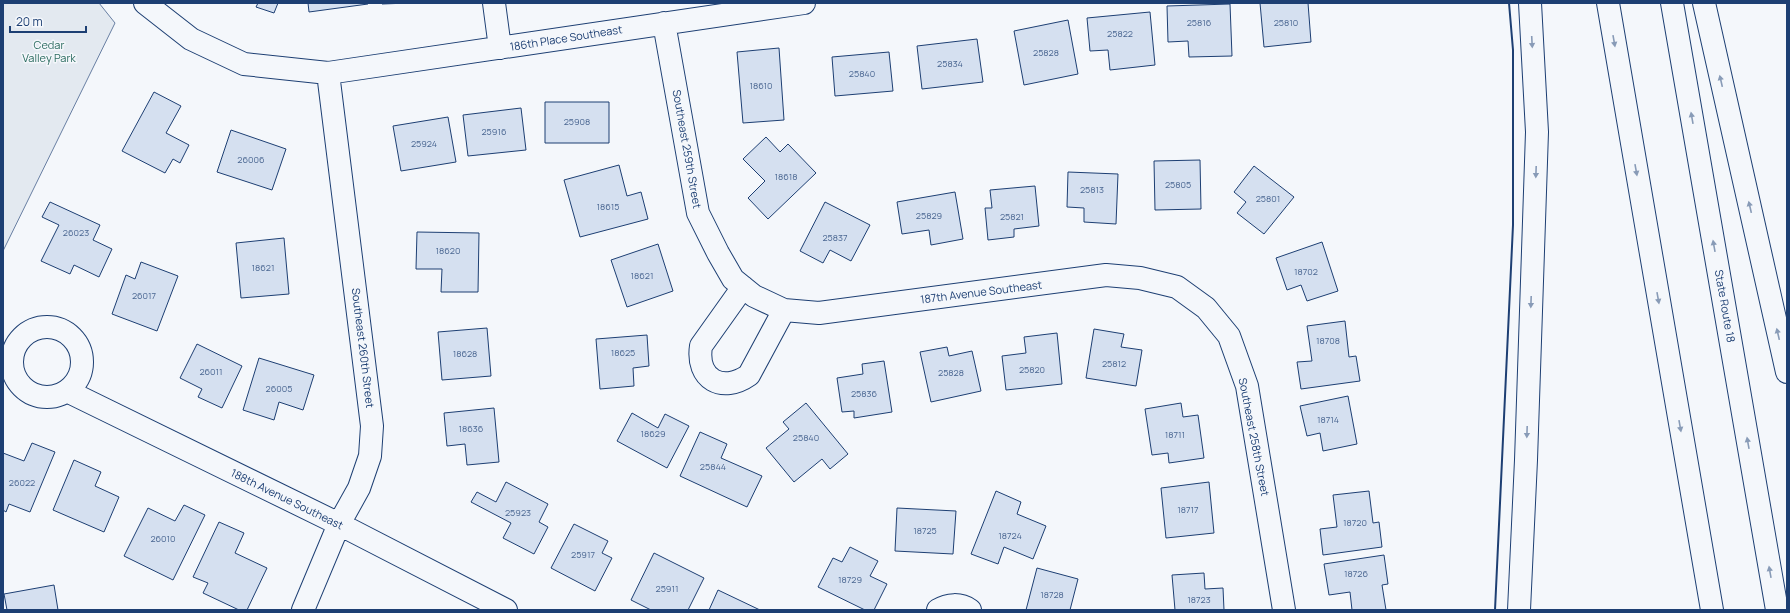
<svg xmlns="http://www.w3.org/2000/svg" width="1790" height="613" font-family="Manrope,sans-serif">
<rect width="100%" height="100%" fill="#f4f7fb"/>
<path fill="#e3e9f0" stroke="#687fa3" d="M 3,3 L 99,3 L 115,23 L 3,251 Z"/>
<path fill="#d5e0f0" stroke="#1d3f73" d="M 258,3 L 278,3 L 274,13 L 256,7 Z
M 308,3 L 368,3 L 368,4 L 309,12 Z
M 382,3 L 409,3 L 382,4 Z
M 1260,3 L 1308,3 L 1311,42 L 1264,47 Z
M 1230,4 L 1232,56 L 1189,57 L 1188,41 L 1168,42 L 1167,6 Z
M 1150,12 L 1155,65 L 1110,70 L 1108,50 L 1090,51 L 1087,18 Z
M 1068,20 L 1078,74 L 1024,85 L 1014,31 Z
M 977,39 L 983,82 L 922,89 L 917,46 Z
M 779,48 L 784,120 L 743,123 L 737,52 Z
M 889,52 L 893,91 L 835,96 L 832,57 Z
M 154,92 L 181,106 L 166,133 L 189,145 L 180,163 L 173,159 L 165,173 L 122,151 Z
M 545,102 L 609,102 L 609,143 L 545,143 Z
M 521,108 L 526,150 L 468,156 L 463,115 Z
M 448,117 L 456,162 L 401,171 L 393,126 Z
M 231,130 L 286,149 L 272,190 L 217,172 Z
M 766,137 L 780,152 L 788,144 L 816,173 L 768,219 L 748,198 L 765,181 L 743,159 Z
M 1200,160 L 1201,209 L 1155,210 L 1154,161 Z
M 619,165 L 627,196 L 641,192 L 648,219 L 580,237 L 564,180 Z
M 1254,166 L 1294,197 L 1264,234 L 1237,213 L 1246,202 L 1234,192 Z
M 1068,172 L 1118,174 L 1116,224 L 1084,222 L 1084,208 L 1067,207 Z
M 1035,186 L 1039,226 L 1014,229 L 1014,237 L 988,240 L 985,208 L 992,208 L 990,190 Z
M 955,192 L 963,239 L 931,245 L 929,230 L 902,234 L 897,202 Z
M 50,202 L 100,225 L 93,240 L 112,249 L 99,277 L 74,265 L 70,274 L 41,261 L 59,225 L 42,217 Z
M 825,202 L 870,225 L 851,261 L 830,250 L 823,263 L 800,251 Z
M 417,232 L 479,233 L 478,292 L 441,292 L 442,269 L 416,269 Z
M 284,238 L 289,294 L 241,298 L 236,243 Z
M 1322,242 L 1338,291 L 1307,301 L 1301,285 L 1287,290 L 1276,258 Z
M 658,244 L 673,291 L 627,307 L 611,260 Z
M 141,262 L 178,276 L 157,331 L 112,314 L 126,275 L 135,279 Z
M 1345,321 L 1349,357 L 1356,356 L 1360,381 L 1301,389 L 1297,362 L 1312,361 L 1307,326 Z
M 487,328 L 491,376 L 442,380 L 438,332 Z
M 1094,329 L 1124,334 L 1121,347 L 1142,350 L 1136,386 L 1086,378 Z
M 1057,333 L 1062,384 L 1006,390 L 1002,356 L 1026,353 L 1024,337 Z
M 647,335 L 649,366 L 633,368 L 634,386 L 600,389 L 596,339 Z
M 197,344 L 242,366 L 222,408 L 198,397 L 202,389 L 180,378 Z
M 947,347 L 949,356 L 972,351 L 981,391 L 931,402 L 920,352 Z
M 259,358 L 314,375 L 303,410 L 279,402 L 274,420 L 243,410 Z
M 884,361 L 892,412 L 854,418 L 854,411 L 842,412 L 837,378 L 863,374 L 862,364 Z
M 1348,396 L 1357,444 L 1323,451 L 1320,433 L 1307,436 L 1300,406 Z
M 806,403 L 848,454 L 830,469 L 822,459 L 794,482 L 766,448 L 789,429 L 783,422 Z
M 1181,403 L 1183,417 L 1198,415 L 1204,458 L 1169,463 L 1168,453 L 1152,455 L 1145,409 Z
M 494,408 L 499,462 L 467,465 L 465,444 L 447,446 L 444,413 Z
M 632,413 L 658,428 L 665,414 L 689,426 L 667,468 L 617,441 Z
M 700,432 L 727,444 L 721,458 L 762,476 L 747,507 L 680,476 Z
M 32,443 L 55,452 L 30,512 L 9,504 L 6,512 L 3,510 L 3,453 L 24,461 Z
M 74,460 L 101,472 L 95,486 L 119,497 L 104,532 L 53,510 Z
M 506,482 L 548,504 L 539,522 L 548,527 L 534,554 L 503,538 L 511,523 L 471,502 L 477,492 L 496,502 Z
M 1209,482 L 1214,533 L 1166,538 L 1161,488 Z
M 996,491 L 1021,502 L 1017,514 L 1046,526 L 1033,559 L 1004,547 L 998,564 L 971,554 Z
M 1369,491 L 1373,523 L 1379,522 L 1382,547 L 1323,555 L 1320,529 L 1337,527 L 1333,495 Z
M 184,505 L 205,515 L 173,580 L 124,556 L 148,508 L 175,521 Z
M 897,508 L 956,511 L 953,554 L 895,551 Z
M 219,522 L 244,533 L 235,553 L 267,568 L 247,610 L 239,610 L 203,593 L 208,583 L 193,577 Z
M 574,524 L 608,541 L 602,553 L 612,558 L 595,591 L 551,568 Z
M 850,547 L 878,561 L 870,576 L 887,584 L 874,610 L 865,610 L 818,587 L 833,558 L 842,562 Z
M 654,553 L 704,578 L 688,610 L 651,610 L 631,600 Z
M 1384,555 L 1388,584 L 1382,585 L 1386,610 L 1352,610 L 1350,592 L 1329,595 L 1324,564 Z
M 1037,568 L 1078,579 L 1070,610 L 1026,610 Z
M 1204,573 L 1205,589 L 1223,588 L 1224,610 L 1175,610 L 1172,575 Z
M 54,585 L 58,610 L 7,610 L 4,594 Z
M 718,590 L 760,610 L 709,610 Z"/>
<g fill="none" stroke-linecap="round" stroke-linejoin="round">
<defs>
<path id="minor" d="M 145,3 L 191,39 L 244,64 L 328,73 L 804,3
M 494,3 L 500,48
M 664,23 L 698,213 L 718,253 L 733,279 L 754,296 L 784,310 L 819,313 L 1106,275 L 1140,278 L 1177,287 L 1206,308 L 1229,336 L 1247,386 L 1284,610
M 743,287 L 701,346 C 696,379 722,394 749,375 L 784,310
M12 362a35 35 0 1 1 70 0a35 35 0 1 1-70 0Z
M 67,391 L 339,524 L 506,610
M 303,610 L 339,524 L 359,488 L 370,456 L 372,426 L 328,73
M 938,610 C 948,604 960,603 970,610"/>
<path id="motorway" d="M 1608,3 L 1712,610
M 1672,3 L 1777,610
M 1704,3 L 1787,372
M 1519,610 L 1526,460 L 1537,132 L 1530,3"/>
</defs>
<use href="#minor" stroke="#1d3f73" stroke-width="24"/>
<use href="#motorway" stroke="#1d3f73" stroke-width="24"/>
<use href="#minor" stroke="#f4f7fb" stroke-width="22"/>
<use href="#motorway" stroke="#f4f7fb" stroke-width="22"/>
<path stroke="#1d3f73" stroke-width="2" d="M 1495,610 L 1513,225 L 1513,50 L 1509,3"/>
</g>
<defs><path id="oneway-solid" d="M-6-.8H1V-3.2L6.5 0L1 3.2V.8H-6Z"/></defs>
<g fill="#889bb7">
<use href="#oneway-solid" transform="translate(1614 41) rotate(80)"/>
<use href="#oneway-solid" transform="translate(1532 42) rotate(87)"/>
<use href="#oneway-solid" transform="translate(1721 81) rotate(-103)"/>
<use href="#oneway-solid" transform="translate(1692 118) rotate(-100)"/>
<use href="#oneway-solid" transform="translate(1636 170) rotate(80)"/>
<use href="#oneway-solid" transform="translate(1536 172) rotate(92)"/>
<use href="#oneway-solid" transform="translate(1750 207) rotate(-103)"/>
<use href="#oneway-solid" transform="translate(1714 246) rotate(-100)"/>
<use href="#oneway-solid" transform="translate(1658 298) rotate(80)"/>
<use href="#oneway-solid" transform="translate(1531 302) rotate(92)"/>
<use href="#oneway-solid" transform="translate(1778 334) rotate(-103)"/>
<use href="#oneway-solid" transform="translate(1680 426) rotate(80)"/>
<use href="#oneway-solid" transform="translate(1527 432) rotate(92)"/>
<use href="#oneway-solid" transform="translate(1748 443) rotate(-100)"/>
<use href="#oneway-solid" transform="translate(1770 572) rotate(-100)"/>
</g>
<g text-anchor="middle" stroke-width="3" stroke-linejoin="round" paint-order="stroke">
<g font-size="9" fill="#4b6792">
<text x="1199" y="26">25816</text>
<text x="1286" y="26">25810</text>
<text x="1120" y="37">25822</text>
<text x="1046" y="56">25828</text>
<text x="950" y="67">25834</text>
<text x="862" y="77">25840</text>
<text x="761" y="89">18610</text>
<text x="577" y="125">25908</text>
<text x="494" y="135">25916</text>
<text x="424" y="147">25924</text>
<text x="251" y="163">26006</text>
<text x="786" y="180">18618</text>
<text x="1178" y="188">25805</text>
<text x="1092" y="193">25813</text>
<text x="1268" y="202">25801</text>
<text x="608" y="210">18615</text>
<text x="929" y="219">25829</text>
<text x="1012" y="220">25821</text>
<text x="76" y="236">26023</text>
<text x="835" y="241">25837</text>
<text x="448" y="254">18620</text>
<text x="263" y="271">18621</text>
<text x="1306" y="275">18702</text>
<text x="642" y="279">18621</text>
<text x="144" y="299">26017</text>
<text x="1328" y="344">18708</text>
<text x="623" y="356">18625</text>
<text x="465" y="357">18628</text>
<text x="1114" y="367">25812</text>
<text x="1032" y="373">25820</text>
<text x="211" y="375">26011</text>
<text x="951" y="376">25828</text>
<text x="279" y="392">26005</text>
<text x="864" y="397">25836</text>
<text x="1328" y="423">18714</text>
<text x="471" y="432">18636</text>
<text x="653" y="437">18629</text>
<text x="1175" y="438">18711</text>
<text x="806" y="441">25840</text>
<text x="713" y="470">25844</text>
<text x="22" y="486">26022</text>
<text x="1188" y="513">18717</text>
<text x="518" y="516">25923</text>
<text x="1355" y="526">18720</text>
<text x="925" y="534">18725</text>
<text x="1010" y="539">18724</text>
<text x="163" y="542">26010</text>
<text x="583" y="558">25917</text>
<text x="1356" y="577">18726</text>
<text x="850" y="583">18729</text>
<text x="667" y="592">25911</text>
<text x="1052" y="598">18728</text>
<text x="1199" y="603">18723</text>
</g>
<g font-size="11" fill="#1d3f73" stroke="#f4f7fb">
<text transform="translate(566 38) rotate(-9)" y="4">186th Place Southeast</text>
<text transform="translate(687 149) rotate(80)" y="4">Southeast 259th Street</text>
<text transform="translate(981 292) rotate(-7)" y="4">187th Avenue Southeast</text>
<text transform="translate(1725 306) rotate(80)" y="4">State Route 18</text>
<text transform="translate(363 348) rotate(83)" y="4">Southeast 260th Street</text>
<text transform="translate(1254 437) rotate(79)" y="4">Southeast 258th Street</text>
<text transform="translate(287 499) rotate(26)" y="4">188th Avenue Southeast</text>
</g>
<g font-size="11" fill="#2c6c60" stroke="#f4f7fb">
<text x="49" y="49">Cedar<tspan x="49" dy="13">Valley Park</tspan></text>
</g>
</g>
<rect width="1790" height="613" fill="none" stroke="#1d3f73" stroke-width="8"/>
<path d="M10 26v6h76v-6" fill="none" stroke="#1d3f73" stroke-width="2"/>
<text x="16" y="26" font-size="12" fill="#1d3f73" stroke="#f4f7fb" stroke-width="3" paint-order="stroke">20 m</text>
</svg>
